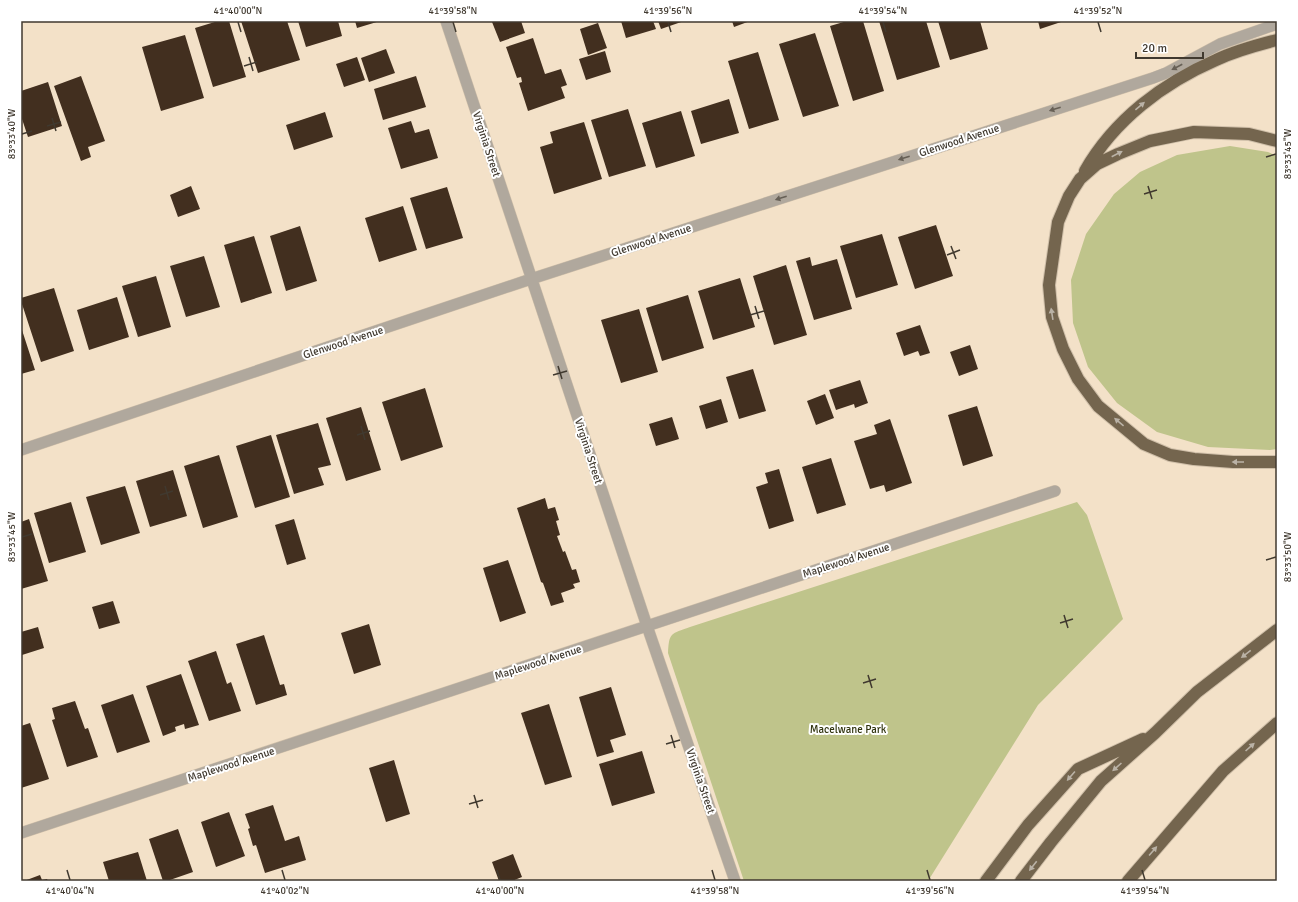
<svg xmlns="http://www.w3.org/2000/svg" width="1298" height="902" font-family="Signika,sans-serif">
<rect width="100%" height="100%" fill="#f3e1c8"/>
<path fill="#bfc48b" d="M 1230,146 L 1268,152 L 1277,156 L 1277,449 L 1270,450 L 1208,447 L 1157,432 L 1117,403 L 1088,367 L 1073,323 L 1071,280 L 1086,234 L 1114,194 L 1140,172 L 1177,155 Z
M 1077,502 L 1087,515 L 1123,619 L 1038,705 L 928,881 L 744,881 L 668,653 C 669,632 671,634 690,627 Z"/>
<path fill="#422f1f" d="M 218,21 L 229,21 L 246,77 L 213,87 L 195,28 Z
M 241,21 L 287,21 L 300,60 L 258,73 Z
M 298,21 L 338,21 L 342,36 L 306,47 Z
M 355,21 L 380,21 L 357,28 Z
M 495,21 L 521,21 L 525,33 L 500,42 L 492,22 Z
M 621,21 L 653,21 L 656,29 L 626,38 Z
M 658,21 L 684,21 L 661,29 Z
M 732,21 L 750,21 L 734,27 Z
M 847,21 L 863,21 L 884,91 L 853,101 L 830,26 Z
M 879,21 L 926,21 L 940,67 L 897,80 Z
M 938,21 L 980,21 L 988,49 L 950,60 Z
M 1038,21 L 1064,21 L 1040,29 Z
M 598,23 L 607,48 L 588,55 L 580,29 Z
M 815,33 L 839,106 L 803,117 L 779,44 Z
M 185,35 L 204,98 L 161,111 L 142,47 Z
M 533,38 L 545,74 L 561,69 L 567,85 L 561,87 L 565,98 L 528,111 L 519,83 L 522,82 L 521,77 L 517,78 L 506,47 Z
M 386,49 L 395,73 L 369,82 L 361,58 Z
M 605,51 L 611,72 L 586,80 L 579,59 Z
M 758,52 L 779,120 L 749,129 L 728,61 Z
M 357,57 L 365,80 L 344,87 L 336,64 Z
M 81,76 L 105,141 L 88,147 L 91,157 L 81,161 L 54,86 Z
M 416,76 L 426,107 L 383,120 L 374,89 Z
M 48,82 L 62,126 L 28,137 L 21,116 L 21,91 Z
M 729,99 L 739,133 L 701,144 L 691,111 Z
M 628,109 L 646,166 L 609,177 L 591,120 Z
M 681,111 L 695,156 L 656,168 L 642,123 Z
M 325,112 L 333,137 L 294,150 L 286,125 Z
M 411,121 L 415,133 L 429,129 L 438,158 L 401,169 L 388,128 Z
M 584,122 L 602,179 L 554,194 L 540,147 L 553,143 L 550,132 Z
M 191,186 L 200,209 L 178,217 L 170,195 Z
M 447,187 L 463,238 L 426,249 L 410,198 Z
M 403,206 L 417,250 L 379,262 L 365,218 Z
M 936,225 L 953,276 L 915,289 L 898,237 Z
M 300,226 L 317,281 L 286,291 L 270,236 Z
M 882,234 L 898,285 L 856,298 L 840,246 Z
M 254,236 L 272,293 L 241,303 L 224,245 Z
M 204,256 L 220,307 L 186,317 L 170,266 Z
M 810,257 L 812,266 L 837,259 L 852,309 L 814,320 L 796,261 Z
M 786,265 L 807,335 L 774,345 L 753,276 Z
M 156,276 L 171,327 L 138,337 L 122,286 Z
M 740,278 L 755,327 L 713,340 L 698,291 Z
M 54,288 L 74,351 L 41,362 L 21,301 L 21,298 Z
M 688,295 L 704,348 L 662,361 L 646,308 Z
M 117,297 L 129,337 L 89,350 L 77,310 Z
M 639,309 L 658,372 L 621,383 L 601,320 Z
M 920,325 L 930,353 L 920,356 L 918,351 L 904,356 L 896,333 Z
M 21,327 L 35,370 L 21,374 Z
M 970,345 L 978,369 L 959,376 L 950,352 Z
M 753,369 L 766,411 L 739,419 L 726,377 Z
M 860,380 L 868,403 L 855,408 L 854,404 L 836,410 L 829,390 Z
M 425,388 L 443,447 L 401,461 L 382,402 Z
M 825,394 L 834,418 L 816,425 L 807,401 Z
M 721,399 L 728,422 L 706,429 L 699,406 Z
M 977,406 L 993,456 L 963,466 L 948,415 Z
M 361,407 L 381,470 L 346,481 L 326,418 Z
M 672,417 L 679,439 L 656,446 L 649,424 Z
M 890,419 L 912,483 L 886,492 L 884,485 L 870,489 L 854,441 L 877,434 L 874,425 Z
M 318,423 L 331,465 L 318,468 L 324,485 L 294,494 L 276,435 Z
M 271,435 L 290,497 L 255,508 L 236,446 Z
M 219,455 L 238,517 L 203,528 L 184,466 Z
M 831,458 L 846,505 L 817,514 L 802,467 Z
M 779,469 L 794,521 L 769,529 L 756,487 L 768,483 L 765,473 Z
M 173,470 L 187,516 L 150,527 L 136,481 Z
M 125,486 L 140,533 L 101,545 L 86,497 Z
M 545,498 L 548,509 L 555,507 L 559,520 L 556,521 L 560,535 L 557,536 L 563,552 L 565,551 L 572,570 L 576,569 L 580,582 L 573,584 L 575,588 L 561,593 L 564,602 L 551,606 L 543,583 L 541,582 L 517,508 Z
M 71,502 L 86,552 L 49,563 L 34,513 Z
M 29,519 L 48,581 L 21,589 L 21,522 Z
M 294,519 L 306,559 L 287,565 L 275,525 Z
M 508,560 L 526,613 L 500,622 L 483,568 Z
M 113,601 L 120,623 L 99,629 L 92,607 Z
M 369,624 L 381,665 L 354,674 L 341,633 Z
M 38,627 L 44,648 L 22,655 L 21,632 Z
M 264,635 L 280,685 L 284,684 L 287,695 L 256,705 L 236,644 Z
M 216,651 L 227,684 L 231,682 L 241,711 L 209,721 L 188,661 Z
M 181,674 L 199,725 L 185,729 L 184,724 L 175,727 L 176,731 L 163,736 L 146,686 Z
M 611,687 L 626,735 L 610,740 L 614,752 L 597,757 L 579,697 Z
M 133,694 L 150,742 L 117,753 L 101,705 Z
M 75,701 L 85,729 L 88,728 L 98,757 L 67,767 L 52,720 L 55,719 L 52,708 Z
M 549,704 L 572,777 L 545,785 L 521,713 Z
M 30,723 L 49,779 L 21,788 L 21,726 Z
M 642,751 L 655,793 L 612,806 L 599,764 Z
M 394,760 L 410,814 L 386,822 L 369,768 Z
M 273,805 L 285,841 L 299,836 L 306,860 L 265,873 L 256,845 L 253,846 L 248,829 L 250,828 L 245,814 Z
M 229,812 L 245,856 L 216,867 L 201,822 Z
M 178,829 L 193,872 L 167,881 L 163,881 L 149,839 Z
M 138,852 L 147,881 L 109,881 L 103,862 Z
M 513,854 L 522,877 L 512,881 L 499,881 L 492,862 Z
M 40,875 L 42,880 L 47,879 L 48,881 L 24,881 Z"/>
<g fill="none" stroke-linecap="round" stroke-linejoin="round">
<defs>
<path id="minor" d="M 446,21 L 647,626 L 735,881
M 21,450 L 531,279 L 1153,78 L 1166,73 L 1220,44 L 1277,24
M 21,833 L 1055,491"/>
<path id="motorway" d="M 1277,141 L 1249,134 L 1194,132 L 1150,141 L 1118,154 L 1097,164 L 1080,179 L 1069,196 L 1058,222 L 1049,285 L 1052,317 L 1063,349 L 1078,379 L 1098,406 L 1144,444 L 1170,455 L 1194,459 L 1233,462 L 1277,462
M 1085,171 C 1114,120 1163,83 1216,60 C 1235,51 1257,45 1277,40
M 986,881 L 1028,825 L 1078,769 L 1143,739
M 1021,881 L 1051,842 L 1101,781 L 1155,733 L 1197,692 L 1277,630
M 1128,881 L 1223,771 L 1277,723"/>
</defs>
<use href="#minor" stroke="#cfbfa9" stroke-width="12"/>
<use href="#motorway" stroke="#cfbfa9" stroke-width="14"/>
<use href="#minor" stroke="#b0a89d" stroke-width="11"/>
<use href="#motorway" stroke="#74654e" stroke-width="12"/>
</g>
<defs><path id="oneway-solid" d="M-6-.8H1V-3.2L6.5 0L1 3.2V.8H-6Z"/></defs>
<g fill="#676056">
<use href="#oneway-solid" transform="translate(1177 67) rotate(152)"/>
<use href="#oneway-solid" transform="translate(1055 109) rotate(162)"/>
<use href="#oneway-solid" transform="translate(904 158) rotate(162)"/>
<use href="#oneway-solid" transform="translate(781 198) rotate(162)"/>
</g>
<g fill="#bab2a6">
<use href="#oneway-solid" transform="translate(1140 106) rotate(-40)"/>
<use href="#oneway-solid" transform="translate(1117 154) rotate(-27)"/>
<use href="#oneway-solid" transform="translate(1052 314) rotate(-99)"/>
<use href="#oneway-solid" transform="translate(1119 422) rotate(-140)"/>
<use href="#oneway-solid" transform="translate(1238 462) rotate(-180)"/>
<use href="#oneway-solid" transform="translate(1246 654) rotate(142)"/>
<use href="#oneway-solid" transform="translate(1250 747) rotate(-42)"/>
<use href="#oneway-solid" transform="translate(1117 767) rotate(138)"/>
<use href="#oneway-solid" transform="translate(1071 776) rotate(131)"/>
<use href="#oneway-solid" transform="translate(1153 851) rotate(-49)"/>
<use href="#oneway-solid" transform="translate(1033 866) rotate(128)"/>
</g>
<path fill="none" stroke="#40392f" stroke-width="1.5" d="M 238,22 L 241,32M 453,22 L 456,32M 668,22 L 671,32M 883,22 L 886,32M 1098,22 L 1101,32M 249,57 L 253,71M 244,66 L 257,62M 52,118 L 56,131M 47,126 L 61,122M 22,134 L 32,131M 1266,157 L 1276,154M 1148,186 L 1152,199M 1144,194 L 1157,190M 951,246 L 956,259M 947,255 L 960,250M 755,306 L 759,319M 750,315 L 764,311M 558,366 L 562,379M 553,375 L 567,371M 361,426 L 365,440M 357,435 L 370,431M 165,486 L 169,500M 160,495 L 173,491M 22,537 L 32,534M 1266,560 L 1276,557M 1064,615 L 1068,628M 1060,623 L 1073,619M 868,675 L 872,688M 863,683 L 876,679M 671,735 L 675,748M 666,744 L 680,740M 474,795 L 478,808M 469,804 L 483,800M 67,870 L 70,880M 282,870 L 285,880M 497,870 L 500,880M 712,870 L 715,880M 927,870 L 930,880M 1142,870 L 1145,880"/>
<g text-anchor="middle" stroke-width="4" stroke-linejoin="round" paint-order="stroke">
<g font-size="11" fill="#40392f" stroke="#fff">
<text transform="translate(959 140) rotate(-18)" y="4">Glenwood Avenue</text>
<text transform="translate(487 144) rotate(72)" y="4">Virginia Street</text>
<text transform="translate(651 240) rotate(-18)" y="4">Glenwood Avenue</text>
<text transform="translate(343 342) rotate(-18)" y="4">Glenwood Avenue</text>
<text transform="translate(589 451) rotate(72)" y="4">Virginia Street</text>
<text transform="translate(846 560) rotate(-18)" y="4">Maplewood Avenue</text>
<text transform="translate(538 662) rotate(-18)" y="4">Maplewood Avenue</text>
<text transform="translate(231 764) rotate(-18)" y="4">Maplewood Avenue</text>
<text transform="translate(701 781) rotate(71)" y="4">Virginia Street</text>
</g>
<g font-size="11" fill="#30330e" stroke="#fff">
<text x="848" y="733">Macelwane Park</text>
</g>
</g>
<rect width="1298" height="902" fill="none" stroke="#ffffff" stroke-width="44"/>
<path d="M1136 52v6h67v-6" fill="none" stroke="#40392f" stroke-width="2"/>
<text x="1142" y="52" font-size="12" fill="#40392f" stroke="#ffffff" stroke-width="3" paint-order="stroke">20 m</text>
<rect x="22" y="22" width="1254" height="858" fill="none" stroke="#40392f" stroke-width="1.5"/>
<g font-size="10" text-anchor="middle" fill="#40392f">
<text x="238" y="14">41°40'00"N</text>
<text x="453" y="14">41°39'58"N</text>
<text x="668" y="14">41°39'56"N</text>
<text x="883" y="14">41°39'54"N</text>
<text x="1098" y="14">41°39'52"N</text>
<text transform="translate(11 134) rotate(-90)" y="4">83°33'40"W</text>
<text transform="translate(1287 154) rotate(-90)" y="4">83°33'45"W</text>
<text transform="translate(11 537) rotate(-90)" y="4">83°33'45"W</text>
<text transform="translate(1287 557) rotate(-90)" y="4">83°33'50"W</text>
<text x="70" y="894">41°40'04"N</text>
<text x="285" y="894">41°40'02"N</text>
<text x="500" y="894">41°40'00"N</text>
<text x="715" y="894">41°39'58"N</text>
<text x="930" y="894">41°39'56"N</text>
<text x="1145" y="894">41°39'54"N</text>
</g>
</svg>
